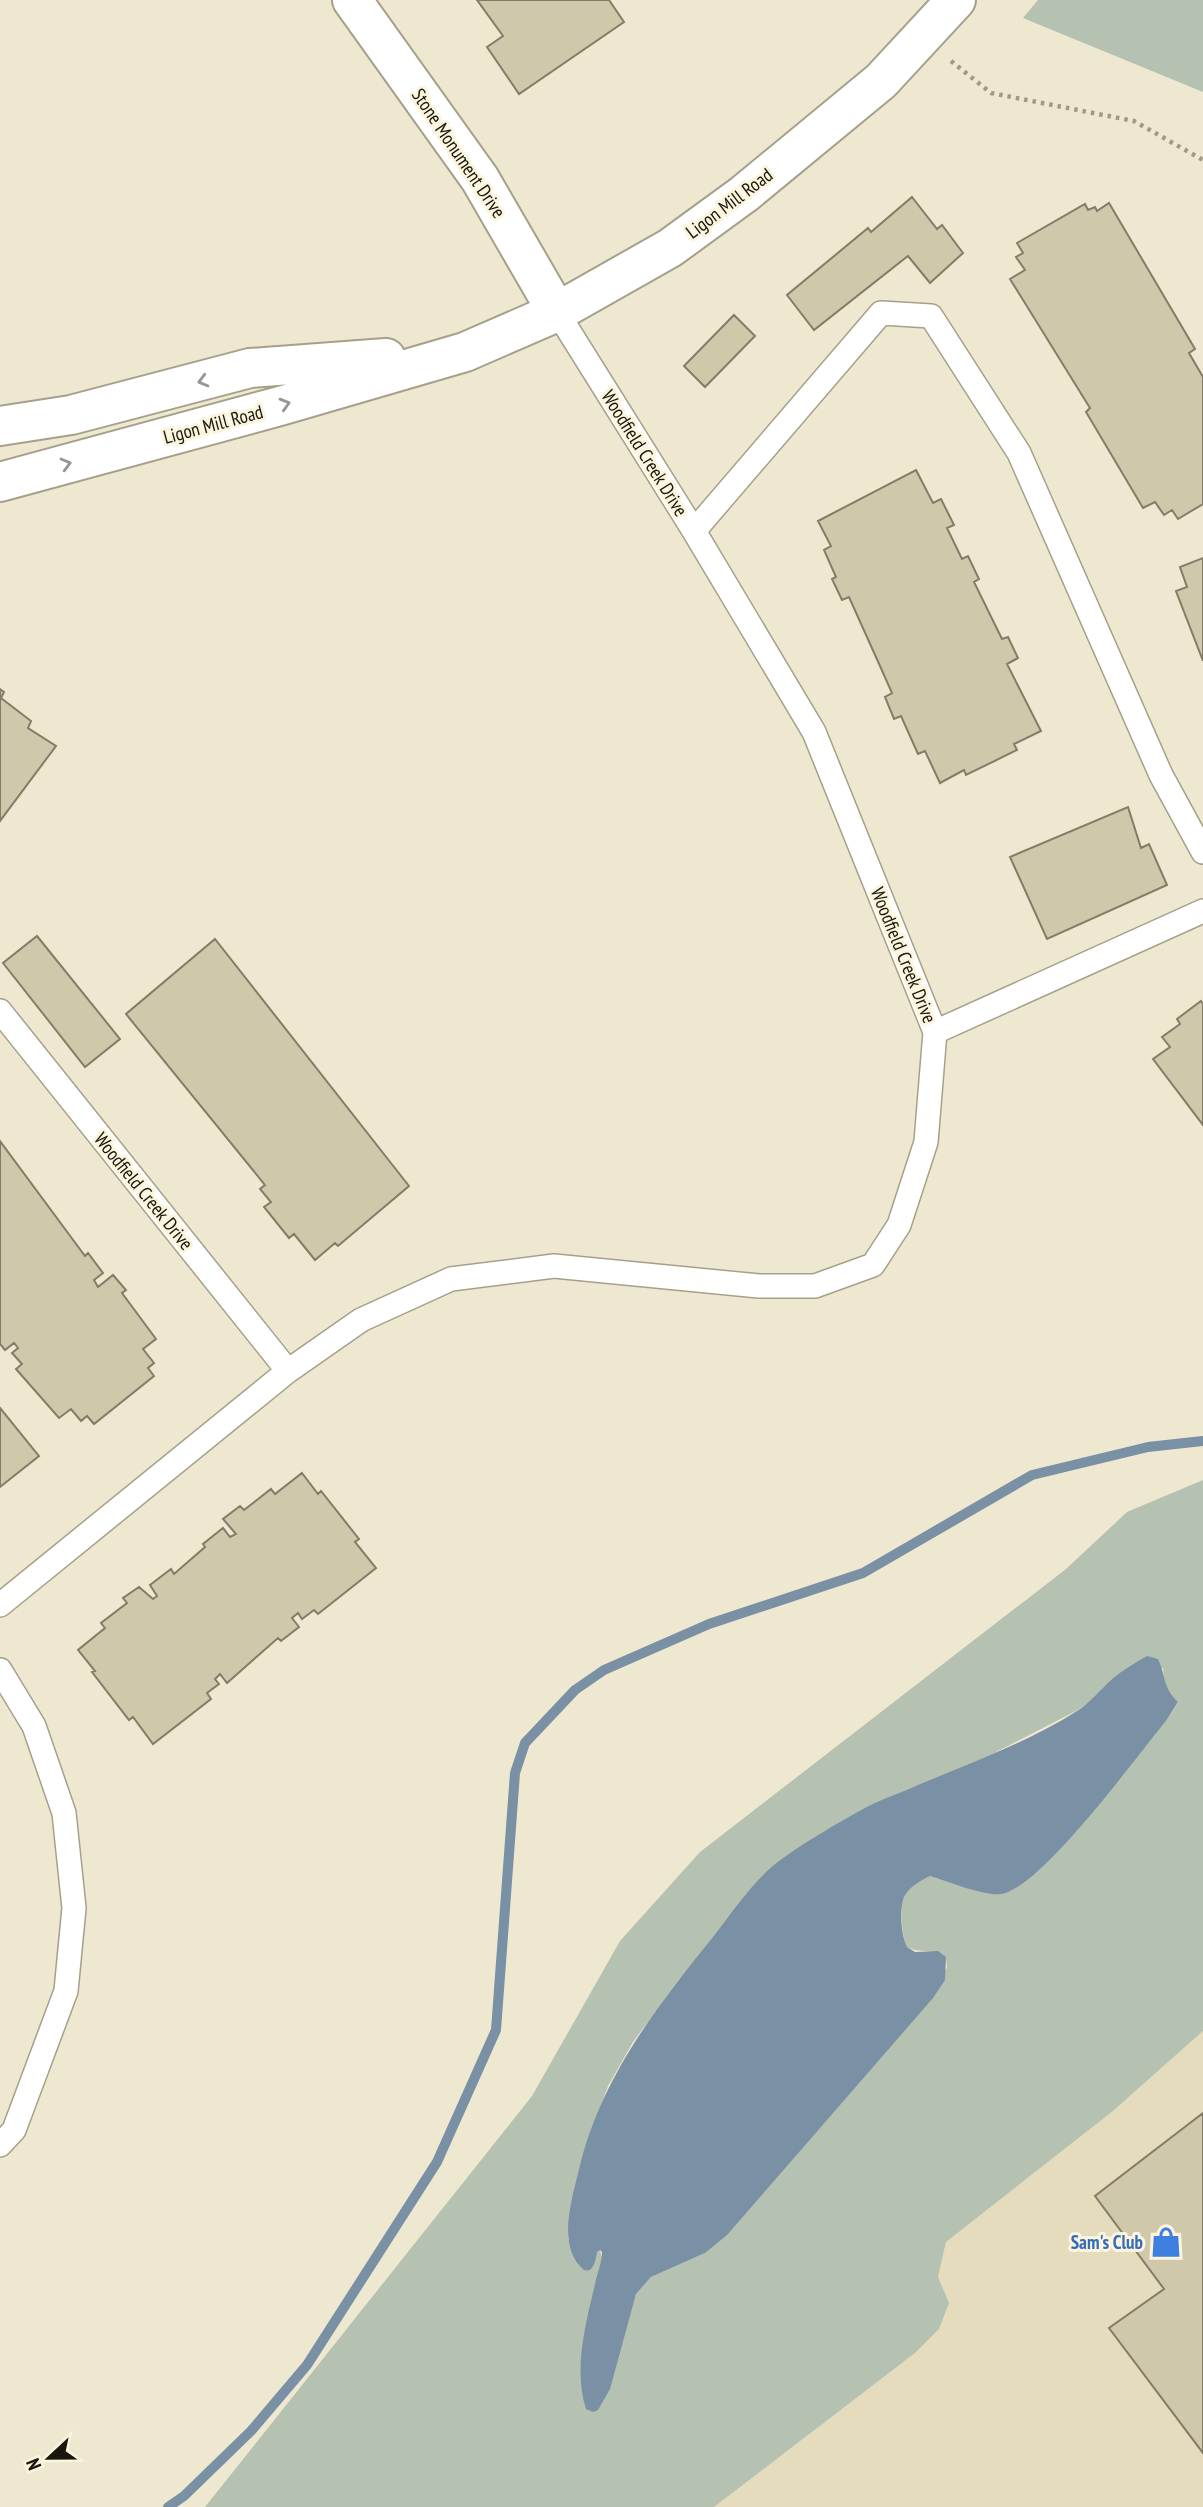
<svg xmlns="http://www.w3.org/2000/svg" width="1203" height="2507" font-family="'PT Sans Narrow',sans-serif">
<rect width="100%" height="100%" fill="#eee8d0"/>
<path fill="#e4dcbd" d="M 1203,2031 L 1203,2507 L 714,2507 L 915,2353 L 939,2329 L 948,2303 L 938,2277 L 946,2242 L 1113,2111 Z"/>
<path fill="#b5c2b1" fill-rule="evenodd" d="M 1038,0 L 1203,0 L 1203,92 L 1023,18 Z
M 1203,1480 L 1203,2031 L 1113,2111 L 946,2242 L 938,2277 L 949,2303 L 939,2329 L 915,2353 L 714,2507 L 205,2507 L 532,2096 L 620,1941 L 700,1852 L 1066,1569 L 1127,1512 ZM 1163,1668 C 1164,1683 1168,1692 1178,1703 L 1166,1721 C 1137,1756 1042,1887 1002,1894 C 987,1896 946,1881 930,1876 C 920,1881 908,1887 904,1897 C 899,1909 902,1936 907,1947 C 920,1954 934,1948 946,1957 L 947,1968 L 705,2253 L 651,2277 L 636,2294 L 628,2320 L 583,2343 L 602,2258 L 600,2250 L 596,2252 L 594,2266 L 591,2269 L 568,2239 L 572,2201 L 581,2161 L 608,2086 L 633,2042 L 680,1978 L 998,1751 L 1076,1711 L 1097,1697 L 1112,1679 Z"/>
<path fill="#7990a5" d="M 1147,1656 L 1158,1659 C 1166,1676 1163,1688 1178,1702 L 1166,1721 C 1137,1756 1042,1887 1002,1894 C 987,1897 946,1881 930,1876 C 920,1881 909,1887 904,1897 C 899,1911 901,1934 907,1947 L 915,1952 L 938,1951 L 946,1957 L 945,1980 L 933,1998 L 727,2235 L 705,2253 L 651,2277 L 636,2294 L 610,2389 L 598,2410 L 593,2412 L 586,2409 C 573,2369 586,2323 595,2284 C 597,2273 602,2263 602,2252 L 600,2250 L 597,2252 C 595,2260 595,2273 584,2270 C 556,2246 572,2200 579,2169 C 601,2078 655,2009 713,1937 C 733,1911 753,1881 779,1861 C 803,1843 838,1823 865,1808 C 881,1799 901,1793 918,1785 C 971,1763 1028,1742 1077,1711 C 1091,1702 1100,1690 1112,1679 C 1123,1670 1135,1663 1147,1656 Z"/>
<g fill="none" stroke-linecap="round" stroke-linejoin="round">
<path stroke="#7990a5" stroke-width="10" d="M 168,2507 L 184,2496 L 251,2431 L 307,2365 L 437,2162 L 496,2030 L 515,1773 L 525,1743 L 575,1690 L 604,1670 L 709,1624 L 863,1573 L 1032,1475 L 1148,1447 L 1203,1441"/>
</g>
<path fill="#d0c8ab" stroke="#837d68" stroke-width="2" d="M 477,0 L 609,0 L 624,22 L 519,94 L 487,47 L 503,36 Z
M 912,197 L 937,229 L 942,225 L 963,253 L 930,283 L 908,256 L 814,330 L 787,295 L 868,228 L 871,232 Z
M 1109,203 L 1195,349 L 1189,353 L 1203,377 L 1203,504 L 1178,519 L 1172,510 L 1164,515 L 1155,502 L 1143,508 L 1086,412 L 1090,408 L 1010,279 L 1025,270 L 1016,257 L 1023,253 L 1017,243 L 1085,204 L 1088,210 L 1095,207 L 1097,211 Z
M 734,315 L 755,336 L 705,387 L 684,366 Z
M 916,470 L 933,503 L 941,499 L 954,525 L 947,528 L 962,559 L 968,556 L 979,579 L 974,582 L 1002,639 L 1008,637 L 1018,658 L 1007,664 L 1041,731 L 1014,744 L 1017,750 L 966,775 L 964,770 L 940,783 L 925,751 L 918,754 L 901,716 L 894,719 L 885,697 L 892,693 L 880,666 L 849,597 L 842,600 L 832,579 L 836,577 L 824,550 L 831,546 L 818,521 Z
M 1203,558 L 1203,661 L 1176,591 L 1187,587 L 1180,567 Z
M 0,689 L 4,692 L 1,698 L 31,721 L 28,728 L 56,746 L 0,821 Z
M 1128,807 L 1141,848 L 1149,844 L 1167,885 L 1047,939 L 1010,857 Z
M 37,936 L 120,1039 L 85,1067 L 3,963 Z
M 215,939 L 409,1186 L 338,1246 L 335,1243 L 315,1260 L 294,1234 L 289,1238 L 264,1207 L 271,1202 L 260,1189 L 265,1185 L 126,1014 Z
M 1201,1001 L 1203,1004 L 1203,1125 L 1153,1059 L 1170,1047 L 1162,1037 L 1180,1024 L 1177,1019 Z
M 0,1141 L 85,1256 L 88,1253 L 103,1273 L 94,1280 L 98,1287 L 113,1275 L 126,1290 L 122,1293 L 156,1339 L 143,1349 L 154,1363 L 148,1368 L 154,1376 L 94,1424 L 87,1416 L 81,1421 L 71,1409 L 59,1418 L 16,1369 L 22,1364 L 12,1353 L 18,1348 L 14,1343 L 5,1350 L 0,1344 Z
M 0,1408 L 39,1456 L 0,1487 Z
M 302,1473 L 318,1494 L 321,1491 L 359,1539 L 355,1542 L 376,1568 L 318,1614 L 314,1610 L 302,1619 L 298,1613 L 292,1618 L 299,1627 L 281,1641 L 278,1638 L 227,1683 L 220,1674 L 215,1679 L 219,1684 L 207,1693 L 211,1699 L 153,1744 L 133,1717 L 129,1720 L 92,1672 L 95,1671 L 78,1650 L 105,1628 L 101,1623 L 127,1603 L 123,1598 L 139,1587 L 153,1599 L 157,1596 L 150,1585 L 171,1569 L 174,1574 L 205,1547 L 203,1544 L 223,1528 L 230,1537 L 236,1534 L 223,1519 L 240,1506 L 244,1510 L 271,1489 L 275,1494 Z
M 1203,2113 L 1203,2453 L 1109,2328 L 1164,2289 L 1095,2196 Z"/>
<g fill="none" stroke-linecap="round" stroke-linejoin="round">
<defs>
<path id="lane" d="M 694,531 L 881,313 L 931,316 L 1019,453 L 1161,775 L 1203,852
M 0,1011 L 288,1371
M 935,1032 L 1203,911
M 0,1605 L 288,1371 L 361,1320 L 451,1279 L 554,1266 L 759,1286 L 815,1286 L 873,1265 L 899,1225 L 926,1142 L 935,1032 L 814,732 L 694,531 L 557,312
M 0,1670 L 34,1726 L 64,1813 L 74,1908 L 66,1991 L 14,2130 L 0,2145"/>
<path id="street" d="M 352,0 L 480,179 L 557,312"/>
<path id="secondary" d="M 0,426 L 71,415 L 250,368 L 386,358
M 0,482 L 280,406 L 465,352 L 557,312 L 670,248 L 744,194 L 881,81 L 956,0"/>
</defs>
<use href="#lane" stroke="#a6a08a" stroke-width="26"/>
<use href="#street" stroke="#a6a08a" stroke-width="42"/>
<use href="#secondary" stroke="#a6a08a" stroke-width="42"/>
<path stroke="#9e9a87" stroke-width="4.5" stroke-dasharray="3.5 5" stroke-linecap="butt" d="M 951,61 L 991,93 L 1134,121 L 1203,160"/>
<use href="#lane" stroke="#fff" stroke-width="23"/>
<use href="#street" stroke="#fff" stroke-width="38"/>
<use href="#secondary" stroke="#fff" stroke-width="38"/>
</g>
<defs><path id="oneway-chevron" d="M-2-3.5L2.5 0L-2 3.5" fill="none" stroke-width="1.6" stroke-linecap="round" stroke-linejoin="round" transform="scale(1.75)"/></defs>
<g stroke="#979692">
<use href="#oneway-chevron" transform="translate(203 381) rotate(165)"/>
<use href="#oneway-chevron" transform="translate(285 404) rotate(-16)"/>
<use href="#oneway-chevron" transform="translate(66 464) rotate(-15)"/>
</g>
<defs>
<symbol id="shop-bare" viewBox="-9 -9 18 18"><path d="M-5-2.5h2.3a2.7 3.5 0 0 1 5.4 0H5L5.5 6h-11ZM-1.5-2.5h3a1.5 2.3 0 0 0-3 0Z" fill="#3f7fe0" stroke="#fbf5dd" stroke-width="2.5" paint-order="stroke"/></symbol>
</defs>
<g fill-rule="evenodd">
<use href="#shop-bare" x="1144" y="2220" width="44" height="44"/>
</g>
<g text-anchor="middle" stroke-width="6" stroke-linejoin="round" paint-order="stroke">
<g font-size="19" fill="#18160d" stroke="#fbf5dd">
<text transform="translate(459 153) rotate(56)" y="7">Stone Monument Drive</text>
<text transform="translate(729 203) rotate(-37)" y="7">Ligon Mill Road</text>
<text transform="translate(213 424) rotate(-15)" y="7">Ligon Mill Road</text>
<text transform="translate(645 453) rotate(58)" y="7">Woodfield Creek Drive</text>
<text transform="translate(904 955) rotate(68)" y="7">Woodfield Creek Drive</text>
<text transform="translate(144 1191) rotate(51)" y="7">Woodfield Creek Drive</text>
</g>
<g font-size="19" font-weight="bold" fill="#366cbe" stroke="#fbf5dd" text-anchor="end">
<text x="1143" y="2249">Sam's Club</text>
</g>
</g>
<g transform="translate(49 2458) rotate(248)" stroke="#fbf5dd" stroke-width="5" paint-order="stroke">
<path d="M0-5L12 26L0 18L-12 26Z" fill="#18160d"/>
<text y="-10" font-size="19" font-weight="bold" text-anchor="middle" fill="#18160d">N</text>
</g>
</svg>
